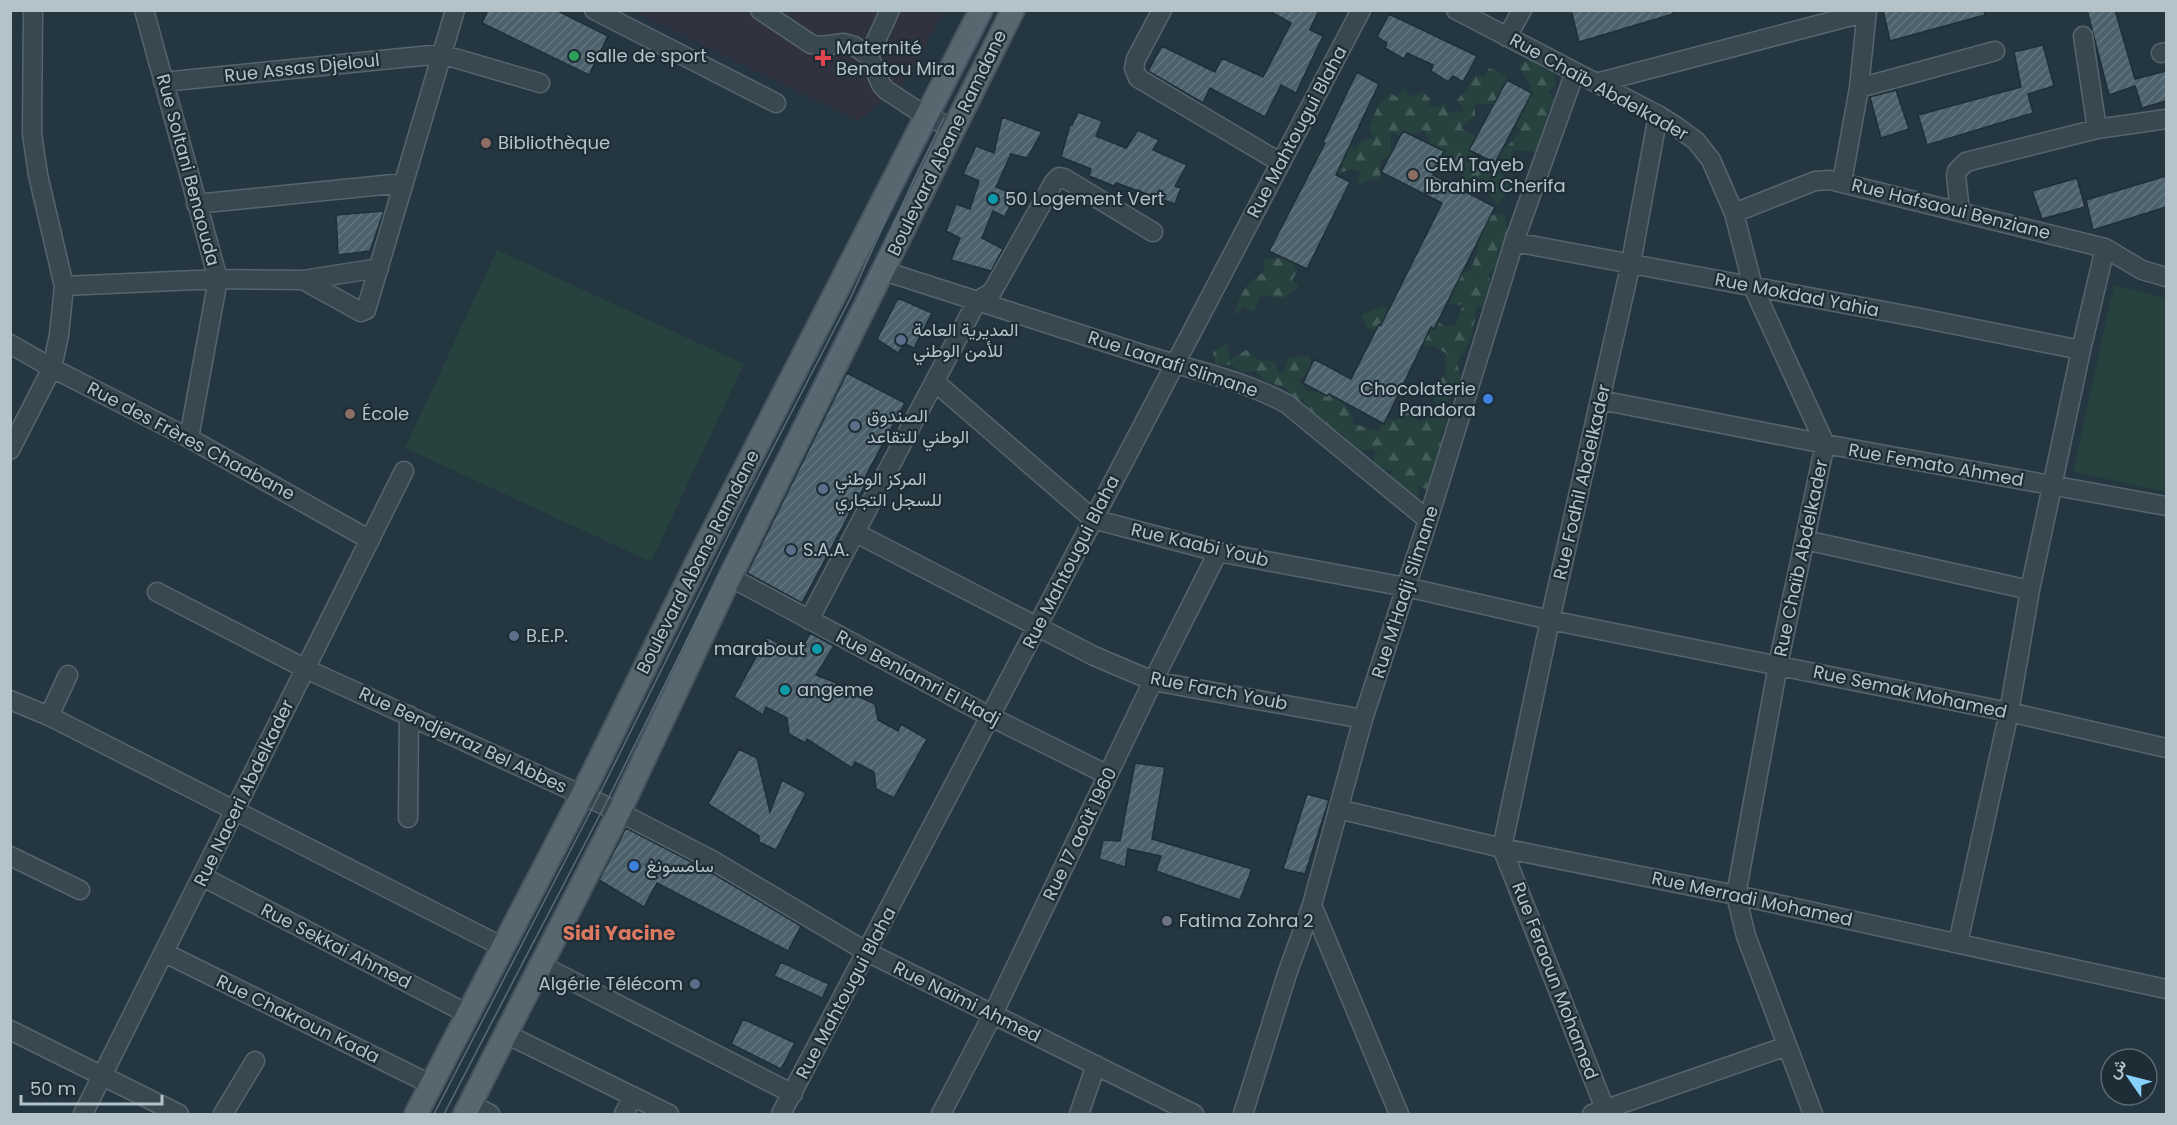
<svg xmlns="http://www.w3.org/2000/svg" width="2177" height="1125" font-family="Poppins,Vazirmatn,sans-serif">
<defs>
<pattern id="forest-firs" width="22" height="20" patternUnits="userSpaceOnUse" patternTransform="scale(1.5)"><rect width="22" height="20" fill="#26413e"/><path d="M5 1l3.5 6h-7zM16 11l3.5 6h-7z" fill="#435b59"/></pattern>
<pattern id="building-hatch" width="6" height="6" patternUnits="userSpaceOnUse" patternTransform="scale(1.5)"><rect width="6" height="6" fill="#4c616b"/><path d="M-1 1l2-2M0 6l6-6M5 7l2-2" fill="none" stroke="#63767f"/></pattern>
</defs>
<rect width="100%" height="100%" fill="#243640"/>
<path fill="#303240" d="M 632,11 L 945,11 L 902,85 L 858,121 Z"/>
<path fill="#26413e" d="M 497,250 L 744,364 L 651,562 L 405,448 Z
M 2114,285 L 2166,298 L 2166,492 L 2073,472 Z"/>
<path fill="url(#forest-firs)" d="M 1534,57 L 1542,69 L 1553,71 L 1556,86 L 1548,92 L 1556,101 L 1547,111 L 1549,132 L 1542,152 L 1514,150 L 1511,166 L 1498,172 L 1514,183 L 1498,206 L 1486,191 L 1460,189 L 1463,173 L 1444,167 L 1427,168 L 1432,150 L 1424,130 L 1405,138 L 1391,132 L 1391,158 L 1381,159 L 1380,178 L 1356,184 L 1361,173 L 1352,169 L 1329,176 L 1324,165 L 1315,157 L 1326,139 L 1347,135 L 1354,151 L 1362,140 L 1374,138 L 1369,128 L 1378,106 L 1390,93 L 1397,97 L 1403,88 L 1412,97 L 1422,91 L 1430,99 L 1427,105 L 1439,107 L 1446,101 L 1447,113 L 1465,111 L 1457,100 L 1467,89 L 1476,74 L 1484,77 L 1489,68 L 1507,76 L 1506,90 L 1497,104 L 1475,104 L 1475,116 L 1461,128 L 1478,138 L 1471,157 L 1471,169 L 1479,166 L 1493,140 L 1506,148 L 1521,131 L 1512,120 L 1515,95 L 1532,88 L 1518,65 Z
M 1497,214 L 1505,216 L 1508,236 L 1497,252 L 1499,265 L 1489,273 L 1491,297 L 1484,308 L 1477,306 C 1474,326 1471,347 1457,362 L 1461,382 L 1447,402 L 1446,426 L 1441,432 L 1440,452 L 1435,475 L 1426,489 L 1418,486 L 1418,497 L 1400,492 L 1388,480 L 1393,470 L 1372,470 L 1375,451 L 1366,449 L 1351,454 L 1344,435 L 1305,414 L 1304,398 L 1296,403 L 1286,388 L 1263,380 L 1256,371 L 1242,372 L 1231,365 L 1216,365 L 1213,352 L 1227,343 L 1230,360 L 1246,350 L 1259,360 L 1276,362 L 1278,372 L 1283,373 L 1289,357 L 1310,356 L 1311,374 L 1298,379 L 1307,391 L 1334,391 L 1350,411 L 1354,424 L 1379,431 L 1383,418 L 1396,420 L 1414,405 L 1419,423 L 1436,411 L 1433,391 L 1445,373 L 1447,354 L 1436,347 L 1410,343 L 1367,328 L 1361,315 L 1383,306 L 1394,316 L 1424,312 L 1444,326 L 1454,326 L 1463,305 L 1450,304 L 1451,277 L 1471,270 L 1479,245 L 1470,236 L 1483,217 Z
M 1291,255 L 1297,272 L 1292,280 L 1299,286 L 1284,298 L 1261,296 L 1254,312 L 1244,307 L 1233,316 C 1240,298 1244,282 1263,273 L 1265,258 L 1275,259 Z"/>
<path fill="url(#building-hatch)" stroke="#1f2e37" stroke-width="1.5" d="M 488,10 L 556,10 L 608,36 L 589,75 L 482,23 Z
M 1268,10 L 1319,10 L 1310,30 L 1323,36 L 1296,93 L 1281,85 L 1265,117 L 1210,88 L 1203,103 L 1148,71 L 1162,46 L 1215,72 L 1222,58 L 1263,77 L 1291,23 Z
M 1571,10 L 1672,10 L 1673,14 L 1579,42 Z
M 1883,10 L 1984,10 L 1985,15 L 1890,41 Z
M 2087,10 L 2115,10 L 2135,79 L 2166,71 L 2166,101 L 2142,108 L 2135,86 L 2109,95 Z
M 1389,14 L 1477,56 L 1463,82 L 1453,76 L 1448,82 L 1431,71 L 1433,65 L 1407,53 L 1404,59 L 1385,48 L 1387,43 L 1377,37 Z
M 2043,45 L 2054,86 L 2028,94 L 2033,113 L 1927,145 L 1918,115 L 2021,87 L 2014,52 Z
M 1357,72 L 1379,84 L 1336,175 L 1350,182 L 1307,269 L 1269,251 L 1325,143 L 1323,142 Z
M 1507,80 L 1532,93 L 1495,163 L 1469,150 Z
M 1896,90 L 1909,129 L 1881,138 L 1870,97 Z
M 1078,112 L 1102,121 L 1096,136 L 1126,148 L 1138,130 L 1159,140 L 1153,150 L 1187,165 L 1175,186 L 1181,188 L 1175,204 L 1116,183 L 1114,186 L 1089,176 L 1091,169 L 1061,157 L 1070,125 L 1072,125 Z
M 1002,117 L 1042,132 L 1027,158 L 1011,154 L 996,187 L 1015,194 L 1005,217 L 993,211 L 982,238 L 1003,249 L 991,271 L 951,260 L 960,238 L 946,231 L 956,204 L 970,209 L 979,181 L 963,174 L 976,146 L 994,153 Z
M 1403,131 L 1444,151 L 1433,175 L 1495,207 L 1434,329 L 1431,327 L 1384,424 L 1329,394 L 1327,396 L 1303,383 L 1314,359 L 1351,379 L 1379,324 L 1381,325 L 1442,203 L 1381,172 Z
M 2166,176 L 2166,207 L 2093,230 L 2086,200 Z
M 2077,178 L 2085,207 L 2042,219 L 2032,191 Z
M 384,211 L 370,251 L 338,255 L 336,215 Z
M 898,298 L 932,313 L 914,348 L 905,344 L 898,353 L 877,339 Z
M 847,373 L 905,403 L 862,483 L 865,485 L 802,603 L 747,573 Z
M 810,633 L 834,646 L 816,675 L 837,683 L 835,686 L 875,704 L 878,720 L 898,731 L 901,724 L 927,739 L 894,798 L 876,789 L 874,772 L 855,762 L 852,768 L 807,739 L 805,743 L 789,734 L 787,718 L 766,707 L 763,715 L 734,697 L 767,637 L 799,655 Z
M 739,749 L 757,758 L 770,812 L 782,780 L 806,793 L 776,850 L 759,842 L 759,836 L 708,804 Z
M 1135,763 L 1165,767 L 1152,839 L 1252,869 L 1240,900 L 1156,871 L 1161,856 L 1128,849 L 1125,867 L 1099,859 L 1103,840 L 1120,841 Z
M 1307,794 L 1329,800 L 1305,874 L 1283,869 Z
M 626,828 L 707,870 L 801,926 L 788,951 L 657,883 L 644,907 L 599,880 Z
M 781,962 L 829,984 L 822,998 L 774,976 Z
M 743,1019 L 795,1043 L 781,1069 L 731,1044 Z"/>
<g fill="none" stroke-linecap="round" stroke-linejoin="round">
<defs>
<path id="minor" d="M 144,10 L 218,279 L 189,438
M 594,10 L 776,103
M 760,10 L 811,44 L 821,46 L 844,43 L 854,46 L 869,56 L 881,84 L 886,90 L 927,117 L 954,128
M 1162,10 L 1136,59 L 1134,68 L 1138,78 L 1281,163
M 1456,10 L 1658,115 L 1677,127 L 1696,141 L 1711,160 L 1734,213 L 1753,287 L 1825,444 L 1778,665 L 1736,895 L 1746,936 L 1813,1114
M 1507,37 L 1522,10
M 2161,53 L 2166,52
M 869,56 L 890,10
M 163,82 L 441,54 L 540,83
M 1596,83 L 1867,12
M 1859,88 L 1995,51
M 2097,129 L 2166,119
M 1842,182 L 1859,88 L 1867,10
M 196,204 L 403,183
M 1960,212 L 1956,175 L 1957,171 L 1966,162 L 2097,129 L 2083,36
M 1734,213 L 1815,181 L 1830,180 L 2105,248 L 2142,270 L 2166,277
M 1514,242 L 1921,318 L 2081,350
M 884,271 C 971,299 1058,327 1145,355 C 1193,370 1243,380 1287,404 L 1428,520
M 303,280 L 361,312 L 366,310 L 455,10
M 64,286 L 218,279 L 303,280 L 379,268
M 10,344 L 52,368 L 189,438 L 370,540
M 935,382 L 1093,519 L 1218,552 L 1406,587 L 1550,620 L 2009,712 L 2166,748
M 1600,400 L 1825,444 L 2166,506
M 10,450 L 52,368 L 59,335 L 64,286 L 38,175 L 32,134 L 33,10
M 856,533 L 1094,656 L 1153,681 L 1363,719
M 1805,540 L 2030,590
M 730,577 L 991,717 L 1108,775
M 157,592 L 306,669 L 619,812 L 712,860 L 867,952 L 1194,1114
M 809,620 L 977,301 L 992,292 L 1054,182 L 1059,177 L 1064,178 L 1153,232
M 10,700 L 49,716 L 503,947
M 49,716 L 68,675
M 1338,809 L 1502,848 L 1736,895 L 2166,989
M 408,818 L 409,715
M 10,856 L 80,890
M 203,877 L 468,1014
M 1312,905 L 1399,1114
M 1958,943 L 2009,712 L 2030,590 L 2081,350 L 2105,248
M 165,953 L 432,1085
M 541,965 L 793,1094
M 10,1030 L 179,1114
M 506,1034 L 669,1114
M 470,1104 L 490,1114
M 83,1114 L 404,471
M 223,1114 L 255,1061
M 624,1114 L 633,1096
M 781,1114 L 1361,10
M 941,1114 L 992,1016 L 1153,681 L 1218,552
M 1079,1114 L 1096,1065
M 1243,1114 L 1287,974 L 1312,905 L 1363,719 L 1428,520 L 1514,242 L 1575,72
M 1592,1114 L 1787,1046
M 1607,1114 L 1502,848 L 1550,620 L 1631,263 L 1658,115"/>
<path id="major" d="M 416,1114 L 582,795 L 696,564 L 981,10
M 465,1114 L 619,812 L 730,577 L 1013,10"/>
</defs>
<use href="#minor" stroke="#56656d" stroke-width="21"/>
<use href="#major" stroke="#44535c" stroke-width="26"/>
<use href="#minor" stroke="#384750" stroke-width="18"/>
<use href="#major" stroke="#566770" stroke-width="22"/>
<path stroke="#5a6c77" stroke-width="1.5" d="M 434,1114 L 596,801 L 741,510 L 850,299 L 906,175 L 989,10
M 444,1114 L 605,805 L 749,515 L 858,303 L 914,179 L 944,118"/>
</g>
<circle fill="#2e9e5b" stroke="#1d2c35" stroke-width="2" cx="574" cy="56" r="6"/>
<path fill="#e0444e" stroke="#1d2c35" stroke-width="2" d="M820 49h6v6h6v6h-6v6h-6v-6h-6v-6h6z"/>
<g fill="#8d6e63" stroke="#1d2c35" stroke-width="2">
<circle cx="486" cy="143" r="6"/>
<circle cx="1413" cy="175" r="6"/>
<circle cx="350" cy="414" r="6"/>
</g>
<g fill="#0f9aa8" stroke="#1d2c35" stroke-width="2">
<circle cx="993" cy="199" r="6"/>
<circle cx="817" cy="649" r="6"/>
<circle cx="785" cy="690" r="6"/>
</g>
<g fill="#5c6f8a" stroke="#1d2c35" stroke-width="2">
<circle cx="901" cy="340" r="6"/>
<circle cx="855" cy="426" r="6"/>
<circle cx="823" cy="489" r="6"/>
<circle cx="791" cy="550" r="6"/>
<circle cx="514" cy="636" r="6"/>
<circle cx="695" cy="984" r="6"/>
</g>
<g fill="#3f7fe0" stroke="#1d2c35" stroke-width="2">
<circle cx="1488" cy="399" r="6"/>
<circle cx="634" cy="866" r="6"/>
</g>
<circle fill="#6b7280" stroke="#1d2c35" stroke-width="2" cx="1167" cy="921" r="6"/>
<g text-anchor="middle" stroke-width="4.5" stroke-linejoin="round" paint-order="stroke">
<g font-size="18" fill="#b4c2ca" stroke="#1d2c35" text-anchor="start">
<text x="836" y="54">Maternité<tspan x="836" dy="21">Benatou Mira</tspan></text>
<text x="586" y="62">salle de sport</text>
<text x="498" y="149">Bibliothèque</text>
<text x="1425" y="171">CEM Tayeb<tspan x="1425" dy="21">Ibrahim Cherifa</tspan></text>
<text x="1005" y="205">50 Logement Vert</text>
<text x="913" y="336">المديرية العامة<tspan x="913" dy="21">للأمن الوطني</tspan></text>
<text x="1476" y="395" text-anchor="end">Chocolaterie<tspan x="1476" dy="21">Pandora</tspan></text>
<text x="362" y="420">École</text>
<text x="867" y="422">الصندوق<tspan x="867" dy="21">الوطني للتقاعد</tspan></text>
<text x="835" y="485">المركز الوطني<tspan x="835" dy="21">للسجل التجاري</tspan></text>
<text x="803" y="556">S.A.A.</text>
<text x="526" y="642">B.E.P.</text>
<text x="805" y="655" text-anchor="end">marabout</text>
<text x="797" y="696">angeme</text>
<text x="646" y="872">سامسونغ</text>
<text x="1179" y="927">Fatima Zohra 2</text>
<text x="683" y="990" text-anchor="end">Algérie Télécom</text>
</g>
<g font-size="18" fill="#b4c2ca" stroke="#1d2c35">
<text transform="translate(302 68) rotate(-6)" y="6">Rue Assas Djeloul</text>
<text transform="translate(1599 87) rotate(29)" y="6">Rue Chaïb Abdelkader</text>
<text transform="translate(1297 132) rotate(-62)" y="6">Rue Mahtougui Blaha</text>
<text transform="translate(947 143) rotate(-64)" y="6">Boulevard Abane Ramdane</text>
<text transform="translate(188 170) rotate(75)" y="6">Rue Soltani Benaouda</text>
<text transform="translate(1951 209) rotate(14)" y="6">Rue Hafsaoui Benziane</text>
<text transform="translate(1797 295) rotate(11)" y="6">Rue Mokdad Yahia</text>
<text transform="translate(1173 364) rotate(18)" y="6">Rue Laarafi Slimane</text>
<text transform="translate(191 441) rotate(28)" y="6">Rue des Frères Chaabane</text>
<text transform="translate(1936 465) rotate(10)" y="6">Rue Femato Ahmed</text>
<text transform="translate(1582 482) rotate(-77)" y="6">Rue Fodhil Abdelkader</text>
<text transform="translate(1200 545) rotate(13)" y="6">Rue Kaabi Youb</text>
<text transform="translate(1801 558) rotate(-78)" y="6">Rue Chaïb Abdelkader</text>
<text transform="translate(698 562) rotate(-63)" y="6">Boulevard Abane Ramdane</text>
<text transform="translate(1071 562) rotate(-63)" y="6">Rue Mahtougui Blaha</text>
<text transform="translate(1405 592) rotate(-72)" y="6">Rue M'Hadji Slimane</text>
<text transform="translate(918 678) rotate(28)" y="6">Rue Benlamri El Hadj</text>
<text transform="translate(1219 691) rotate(11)" y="6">Rue Farch Youb</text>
<text transform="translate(1910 692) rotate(12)" y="6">Rue Semak Mohamed</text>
<text transform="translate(463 740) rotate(25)" y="6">Rue Bendjerraz Bel Abbes</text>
<text transform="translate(244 793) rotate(-64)" y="6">Rue Naceri Abdelkader</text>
<text transform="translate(1080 834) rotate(-64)" y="6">Rue 17 août 1960</text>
<text transform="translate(1752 899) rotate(12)" y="6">Rue Merradi Mohamed</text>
<text transform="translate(336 946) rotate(27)" y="6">Rue Sekkai Ahmed</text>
<text transform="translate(1555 981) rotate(69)" y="6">Rue Feraoun Mohamed</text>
<text transform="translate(846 993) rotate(-62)" y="6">Rue Mahtougui Blaha</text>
<text transform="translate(967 1002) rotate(26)" y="6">Rue Naïmi Ahmed</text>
<text transform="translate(298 1019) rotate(26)" y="6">Rue Chakroun Kada</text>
</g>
<g font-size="20" font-weight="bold" fill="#da7960" stroke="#1d2c35">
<text x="619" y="940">Sidi Yacine</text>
</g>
</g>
<rect width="2177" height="1125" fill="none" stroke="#b4c2ca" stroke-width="24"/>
<g transform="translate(2129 1077) rotate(305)"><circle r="28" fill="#1d2c35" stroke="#596871" stroke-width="1.5"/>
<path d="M0-4.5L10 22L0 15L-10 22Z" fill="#87d0fc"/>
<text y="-9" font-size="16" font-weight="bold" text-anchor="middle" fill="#b4c2ca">ش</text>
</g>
<path d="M21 1095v9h141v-9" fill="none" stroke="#b4c2ca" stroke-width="3"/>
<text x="30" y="1095" font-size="18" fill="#b4c2ca" stroke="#1d2c35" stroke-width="4.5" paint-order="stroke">50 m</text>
</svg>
